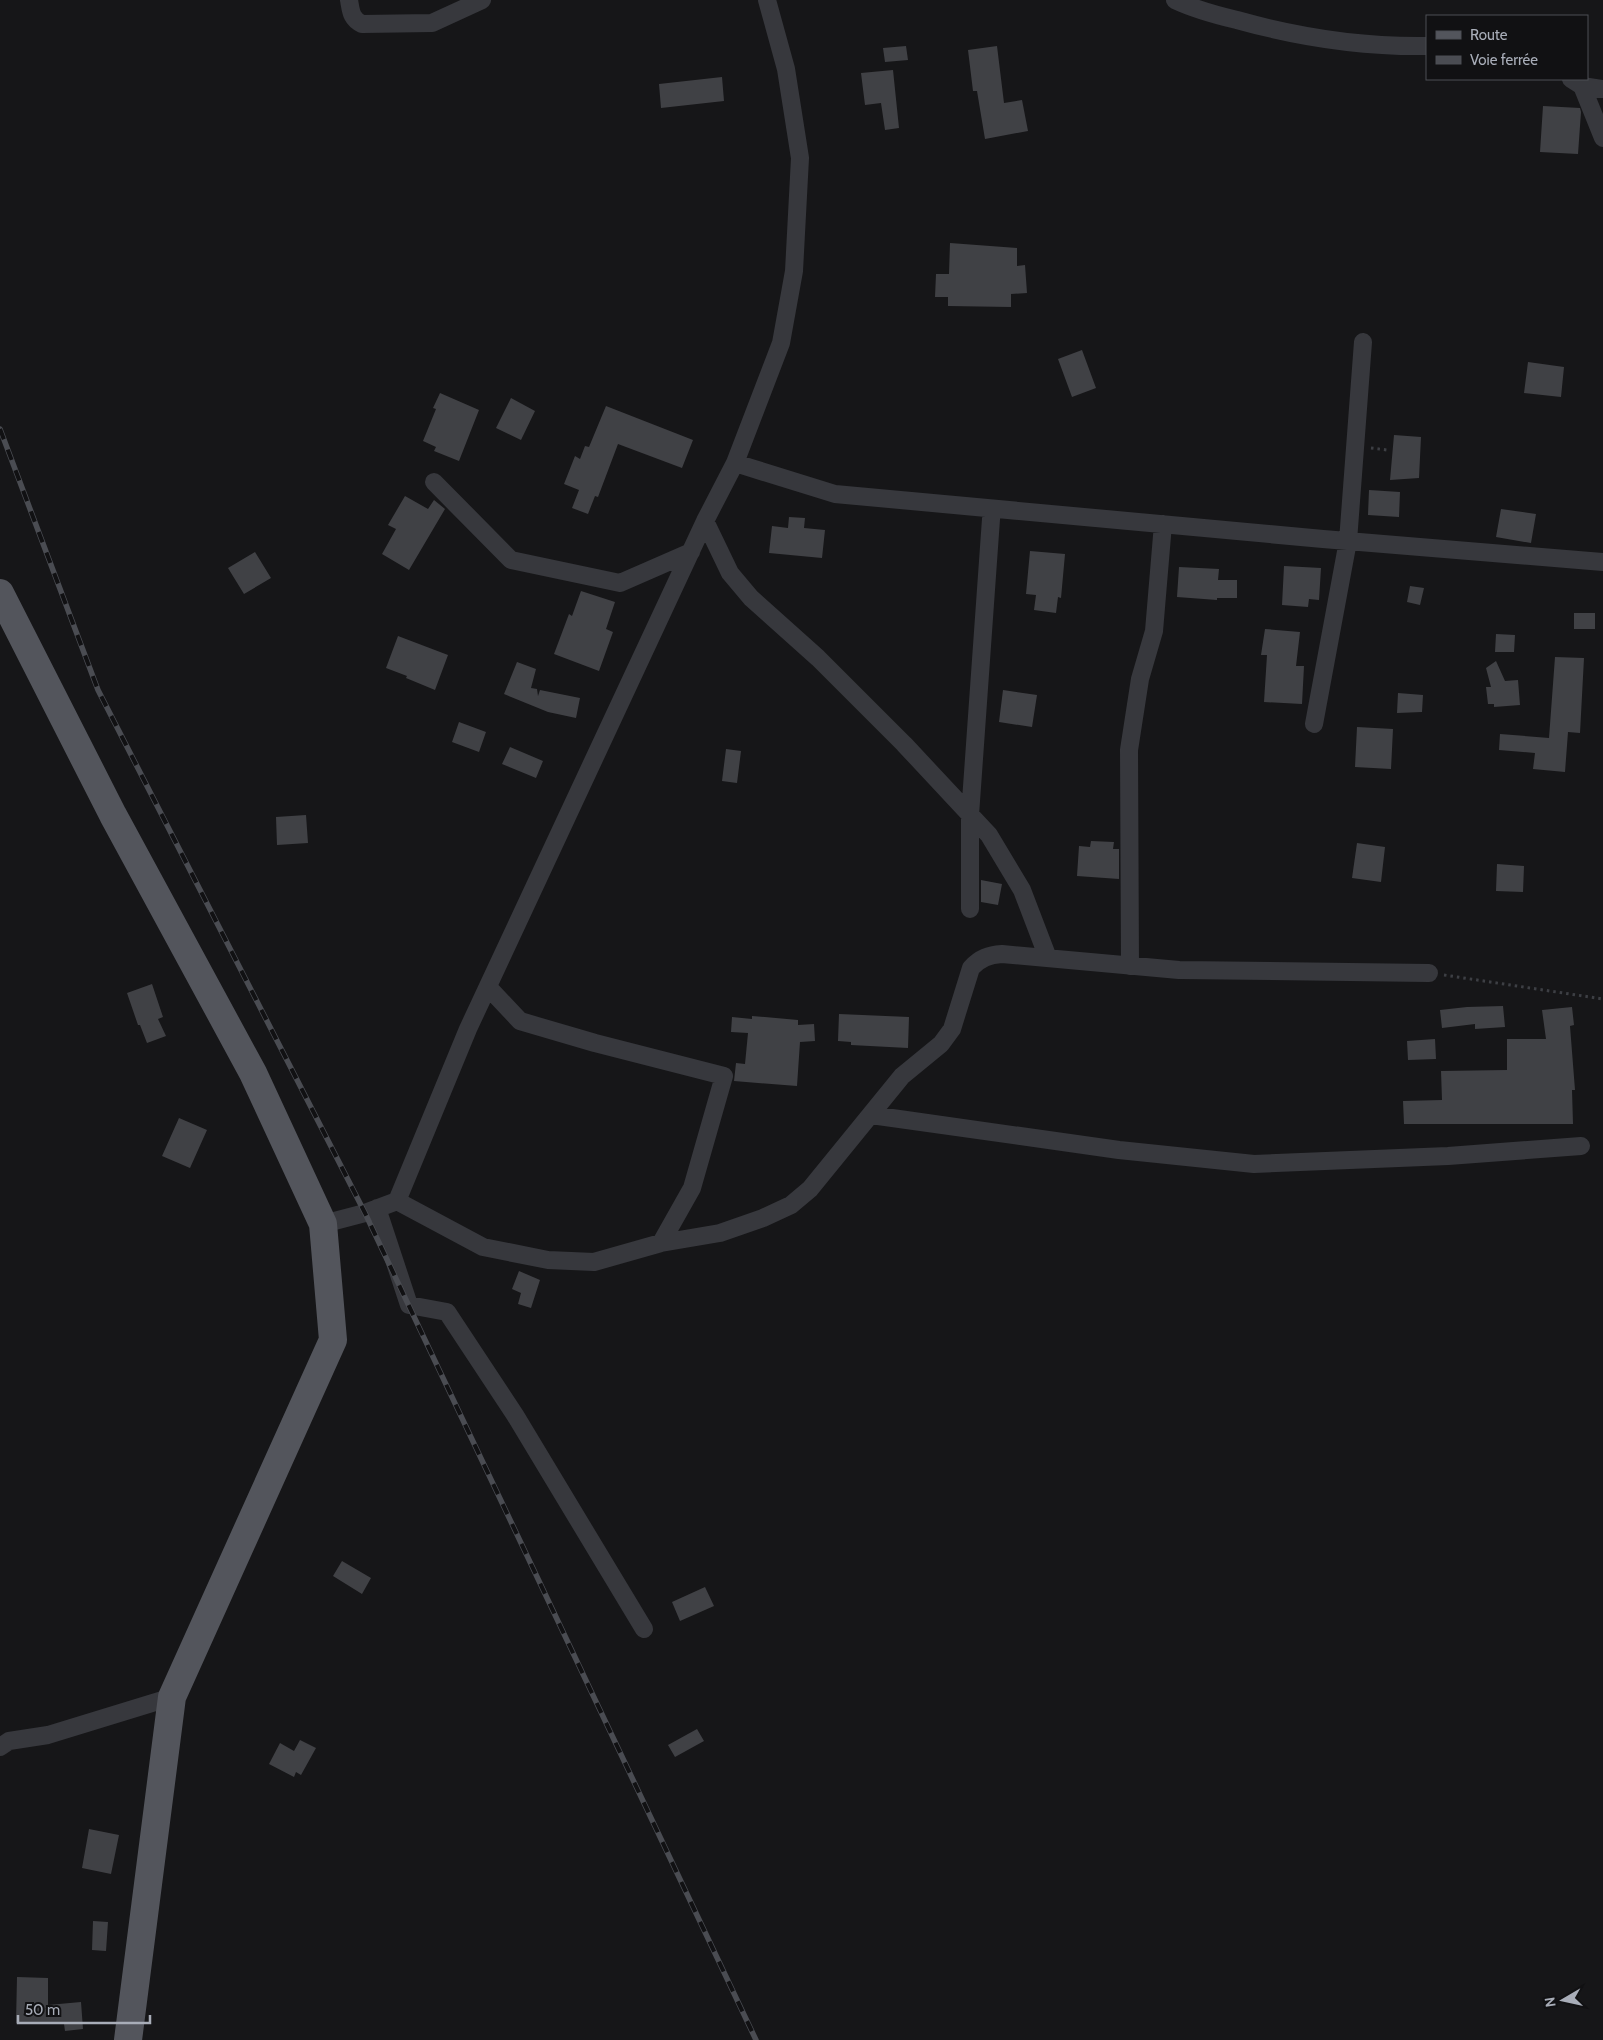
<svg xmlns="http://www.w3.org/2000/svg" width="1603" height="2040" font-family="Cabin,sans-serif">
<rect width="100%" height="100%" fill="#161618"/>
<path fill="#404145" d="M 906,46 L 908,60 L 885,62 L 883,48 Z
M 997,46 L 1004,103 L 1022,100 L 1028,131 L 985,139 L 977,91 L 973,91 L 968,50 Z
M 893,70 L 899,128 L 885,130 L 881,103 L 865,105 L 861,73 Z
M 722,77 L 724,101 L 661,108 L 659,84 Z
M 1543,106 L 1580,108 L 1581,112 L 1578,154 L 1540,152 Z
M 950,243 L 1017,248 L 1017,266 L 1025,265 L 1027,293 L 1011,294 L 1011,307 L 948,306 L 948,297 L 935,297 L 936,274 L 949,274 Z
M 1082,350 L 1096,388 L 1072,397 L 1058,359 Z
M 1528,362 L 1564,367 L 1561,397 L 1524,393 Z
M 440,393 L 479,410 L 459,461 L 434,451 L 436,447 L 423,441 L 436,409 L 433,408 Z
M 511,398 L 535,411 L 521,440 L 496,428 Z
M 606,406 L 693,440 L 682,468 L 618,444 L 598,497 L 595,496 L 588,514 L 572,508 L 579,490 L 564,484 L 575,456 L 580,459 L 585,446 L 589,447 Z
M 1394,435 L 1421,437 L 1419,478 L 1390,480 Z
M 1369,490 L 1400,492 L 1399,517 L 1368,515 Z
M 405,496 L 428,509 L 434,500 L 445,509 L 409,570 L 382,554 L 396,529 L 388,525 Z
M 1501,509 L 1536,514 L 1531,543 L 1496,537 Z
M 789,517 L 805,518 L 804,528 L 825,530 L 822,558 L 769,553 L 772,526 L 788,528 Z
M 1030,551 L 1065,554 L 1061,598 L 1058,597 L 1056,613 L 1034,610 L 1036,595 L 1026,594 Z
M 255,552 L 271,578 L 244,594 L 228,568 Z
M 1284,566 L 1321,568 L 1319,600 L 1309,599 L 1308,607 L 1282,605 Z
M 1179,567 L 1219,569 L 1218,580 L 1237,580 L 1237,598 L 1217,598 L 1217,600 L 1177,597 Z
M 1410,586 L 1424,588 L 1420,605 L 1407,602 Z
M 581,591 L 615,602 L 606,629 L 613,632 L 599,671 L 554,654 L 569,614 L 572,616 Z
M 1574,613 L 1595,613 L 1595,629 L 1574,629 Z
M 1265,629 L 1300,632 L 1296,666 L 1304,666 L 1302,704 L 1264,702 L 1267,655 L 1261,655 Z
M 1496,634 L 1515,635 L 1514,652 L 1495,652 Z
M 398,636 L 448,655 L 435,690 L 406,678 L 407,676 L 386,668 Z
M 1555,657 L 1584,658 L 1580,733 L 1568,732 L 1565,772 L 1533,769 L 1535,753 L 1499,750 L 1500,734 L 1549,738 Z
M 1496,661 L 1505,681 L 1518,680 L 1520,705 L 1494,707 L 1494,704 L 1488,704 L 1486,687 L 1491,687 L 1486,668 Z
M 517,662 L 536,669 L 531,688 L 537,689 L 538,696 L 540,690 L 580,698 L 576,718 L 548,712 L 504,694 Z
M 1003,690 L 1037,695 L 1032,727 L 999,722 Z
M 1398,693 L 1423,695 L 1422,712 L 1397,713 Z
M 459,722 L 486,732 L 479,752 L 452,742 Z
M 1357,727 L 1393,729 L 1391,769 L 1355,767 Z
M 510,747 L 543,761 L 536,778 L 502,764 Z
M 726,749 L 741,751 L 737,783 L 722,781 Z
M 306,815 L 308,843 L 277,845 L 276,817 Z
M 1091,841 L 1114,842 L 1113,849 L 1119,849 L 1119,879 L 1077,876 L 1079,846 L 1090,847 Z
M 1357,843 L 1385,847 L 1381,882 L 1352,878 Z
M 1497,864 L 1524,866 L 1523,892 L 1496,891 Z
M 981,880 L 1002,884 L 998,905 L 981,902 Z
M 152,984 L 163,1017 L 158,1019 L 166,1036 L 147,1043 L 140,1025 L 138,1025 L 127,993 Z
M 1503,1006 L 1505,1027 L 1475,1029 L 1475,1024 L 1442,1028 L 1440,1010 L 1467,1007 Z
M 1572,1007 L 1574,1025 L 1570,1026 L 1575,1090 L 1572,1090 L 1573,1124 L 1404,1124 L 1403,1101 L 1442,1100 L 1441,1071 L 1507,1070 L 1507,1039 L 1546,1039 L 1542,1010 Z
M 839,1014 L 909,1017 L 908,1048 L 851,1045 L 851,1042 L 838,1041 Z
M 752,1016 L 798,1020 L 798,1025 L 814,1024 L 815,1041 L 800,1042 L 797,1086 L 734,1081 L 736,1063 L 745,1064 L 748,1033 L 731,1032 L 732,1017 L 752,1019 Z
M 1435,1039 L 1436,1059 L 1408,1060 L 1407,1041 Z
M 179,1118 L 207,1130 L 190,1168 L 162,1156 Z
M 519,1271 L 540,1280 L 531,1308 L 518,1304 L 521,1293 L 512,1289 Z
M 342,1561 L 371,1578 L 362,1594 L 333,1576 Z
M 705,1587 L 714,1606 L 680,1621 L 672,1602 Z
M 697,1729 L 704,1741 L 675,1757 L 668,1745 Z
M 300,1740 L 316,1748 L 301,1775 L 296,1772 L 294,1777 L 269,1764 L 280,1743 L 294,1751 Z
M 89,1829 L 119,1835 L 111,1874 L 82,1868 Z
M 93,1921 L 108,1922 L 106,1951 L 92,1950 Z
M 17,1977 L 48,1978 L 48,2005 L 81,2002 L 83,2029 L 65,2031 L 64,2024 L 16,2023 Z"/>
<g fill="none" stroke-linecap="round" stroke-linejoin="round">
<path stroke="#3d3f44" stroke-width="3" stroke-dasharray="2.5 4" stroke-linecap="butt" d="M 1371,448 L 1387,450
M 1444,975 L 1603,999"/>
<path stroke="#37383d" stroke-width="18" d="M 349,0 C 351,11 351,19 362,24 L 432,23 L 482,0
M 1175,0 C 1194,9 1216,15 1237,20 C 1298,37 1363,47 1427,46
M 1571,79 L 1582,86 L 1603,89
M 1582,86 L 1603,138
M 735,463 L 835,494 L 1323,539 L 1603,562
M 434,482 L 511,560 L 620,583 L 691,552
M 705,521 L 730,573 L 751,598 L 818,658 L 904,744 L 989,835 L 1022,890 L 1048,958
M 1314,724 L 1348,541 L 1363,342
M 970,909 L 970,815 L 991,519
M 1130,966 L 1129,750 L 1140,679 L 1154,631 L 1163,524
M 488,987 L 520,1021 L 595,1043 L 724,1076 L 692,1188 L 661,1243
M 871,1115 L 1119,1150 L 1254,1164 L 1448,1156 L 1581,1146
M 397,1201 L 483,1247 L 548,1260 L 594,1262 L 661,1243 L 720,1233 L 763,1218 L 791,1205 L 810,1189 L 902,1076 L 941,1044 L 952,1029 L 971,968 C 980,958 989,955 1002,954 L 1179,970 L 1429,973
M 377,1208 L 409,1305 L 447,1312 L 515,1415 L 644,1629
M 323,1224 L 365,1213 L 397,1201 L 468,1029 L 705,521 L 735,463 L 781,343 L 794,271 L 800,158 L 786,69 L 767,0
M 0,1747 L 9,1741 L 48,1735 L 172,1697"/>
<path stroke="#53555c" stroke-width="28" d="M 0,593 L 113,815 L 253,1073 L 323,1224 L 333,1340 L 172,1697 L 128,2040"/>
<defs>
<path id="rail" d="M 0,429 L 98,690 L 365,1213 L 756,2040"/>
</defs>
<use href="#rail" stroke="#4a4c52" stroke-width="5.5"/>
<use href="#rail" stroke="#111113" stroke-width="4" stroke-dasharray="11" stroke-linecap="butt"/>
</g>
<rect x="1426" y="15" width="162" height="65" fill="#111113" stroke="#4d4f55"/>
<rect x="1436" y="31" width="25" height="8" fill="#53555c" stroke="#4d4f55"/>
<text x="1470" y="40" font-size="15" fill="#a8adb8">Route</text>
<rect x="1436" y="56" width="25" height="8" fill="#4a4c52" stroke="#4d4f55"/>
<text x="1470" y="65" font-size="15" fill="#a8adb8">Voie ferrée</text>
<g transform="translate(1563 2000) rotate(261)" stroke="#111113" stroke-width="4" paint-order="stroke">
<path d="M0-4L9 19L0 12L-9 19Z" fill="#a8adb8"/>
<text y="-8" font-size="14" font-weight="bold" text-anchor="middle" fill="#a8adb8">N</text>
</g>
<path d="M18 2015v8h132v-8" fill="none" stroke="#a8adb8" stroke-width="2.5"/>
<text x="25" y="2015" font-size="15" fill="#a8adb8" stroke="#111113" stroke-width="4" paint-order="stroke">50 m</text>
</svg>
